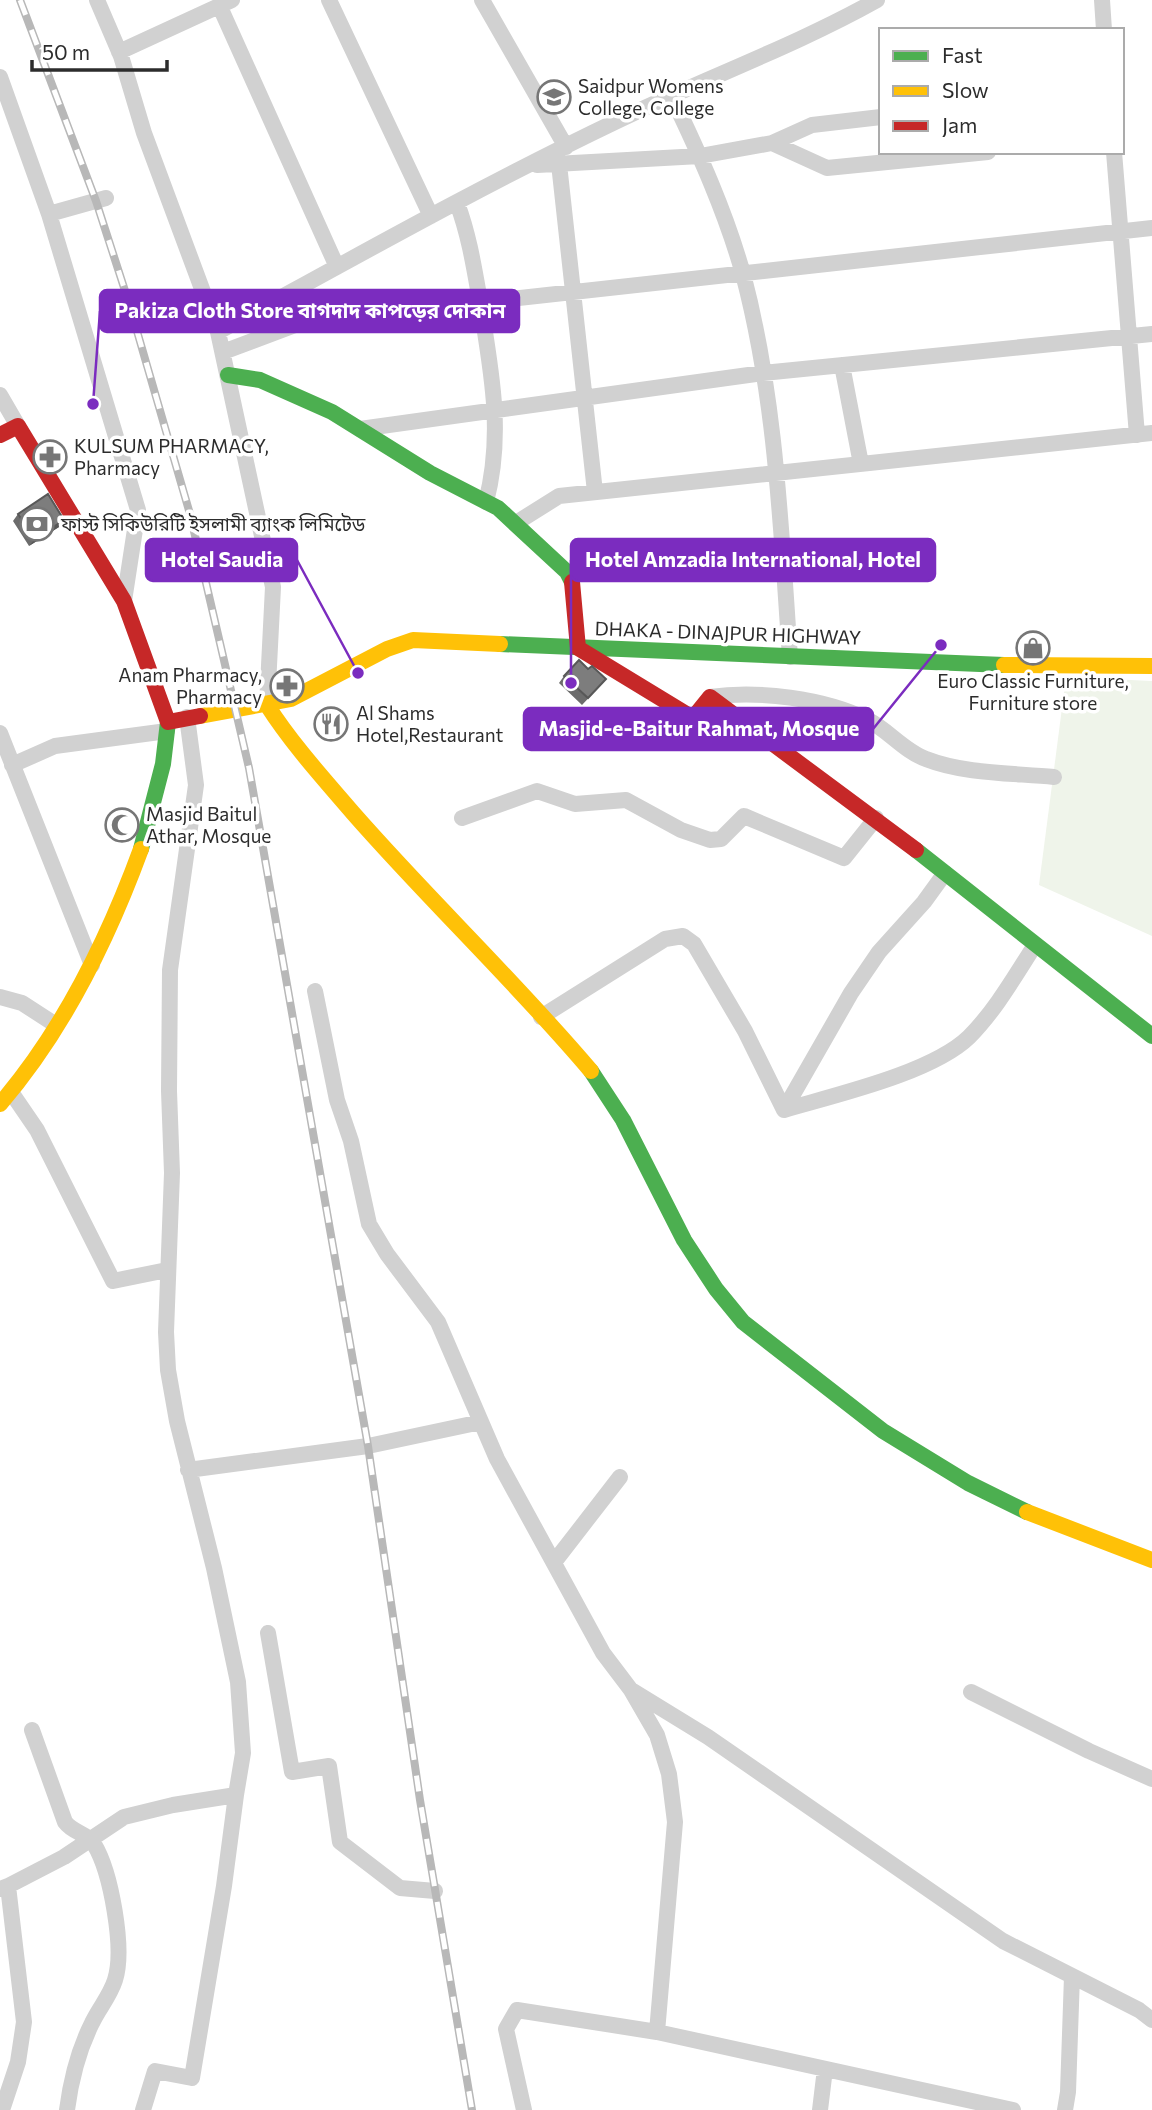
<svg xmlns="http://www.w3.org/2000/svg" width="1152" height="2110" font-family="Commissioner,'Noto Sans Bengali',sans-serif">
<rect width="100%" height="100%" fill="#fff"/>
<path fill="#eff4ea" d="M 1066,677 L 1152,681 L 1152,936 L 1039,885 Z"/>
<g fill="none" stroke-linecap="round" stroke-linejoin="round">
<path stroke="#d1d1d1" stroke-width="16" d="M 97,0 L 121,56 L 144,133 L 218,332 L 273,587 L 267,705
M 329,0 L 431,216
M 482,0 L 566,147
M 1102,0 L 1104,30
M 220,7 L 337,267
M 119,52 L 232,0
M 0,77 L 49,214 L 138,510 L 124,601
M 672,97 C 699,153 726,213 743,274 C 776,398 781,530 790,657
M 772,143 L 827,168 L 988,152
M 1114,152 L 1137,435
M 559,164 L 595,492
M 537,165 L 700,156 L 772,143 L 812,125 L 881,117
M 457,203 C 469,235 474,267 480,301 C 491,370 504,433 486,502
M 49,214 L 106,198
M 218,332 C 350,260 481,186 617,121 C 703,79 793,47 877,0
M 223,352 L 303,322 L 1152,228
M 842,365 L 861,464
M 0,395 L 18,426
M 360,429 L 763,373 L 1152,334
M 516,523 L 559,496 L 1152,433
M 710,697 C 757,690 824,698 868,720 C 888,730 904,751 926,759 C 964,774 1013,773 1054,777
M 187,717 L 196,785 L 170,970 L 169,1091 L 172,1173 L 166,1332 L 168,1370 L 177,1421 L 214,1568 L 238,1682 L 243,1753 L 236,1795
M 0,733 L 92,965
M 12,765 L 55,746 L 167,731
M 462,818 L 537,791 L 575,804 L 626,800 L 681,830 L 710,840 L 721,839 L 744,816 L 844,858 L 876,818
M 315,991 L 337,1100 L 351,1141 L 369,1224 L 387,1254 L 438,1322 L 497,1459 L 603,1653 L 631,1690 L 657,1735 L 669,1774 L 675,1822 L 657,2032
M 0,997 L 22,1003 L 56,1025
M 541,1017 L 665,939 L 683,936 L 694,944 L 745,1031 L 784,1110 C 835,1095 932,1073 969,1037 C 995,1011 1015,976 1035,945
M 11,1092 L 37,1130 L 113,1281 L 167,1270
M 784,1110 L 851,993 L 879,952 L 924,902 L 945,873
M 188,1470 L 368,1446 L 481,1422
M 555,1561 L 620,1477
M 268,1633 L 292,1772 L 329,1766 L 340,1842 L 400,1888 L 435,1891
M 633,1691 L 708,1737 L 1003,1941 L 1139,2010 L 1152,2020
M 971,1692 L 1089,1751 L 1152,1779
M 32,1730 L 65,1822 C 73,1833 87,1833 94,1844 C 111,1872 125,1949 115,1980 C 110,1996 99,2008 92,2023 C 78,2051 71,2079 67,2110
M 8,1886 L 64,1857 L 124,1817 L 173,1805 L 236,1795 L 224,1886 L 192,2078 L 155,2071 L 143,2110
M 0,1889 L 8,1886 L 24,2022 L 18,2062 L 2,2110
M 524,2110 L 506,2029 L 517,2010 L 657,2032 L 1013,2110
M 820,2110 L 825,2069
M 1065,2110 L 1068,2092 L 1072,1976"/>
<path stroke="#4caf50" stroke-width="16" d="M 228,375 L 260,380 L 332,412 L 430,473 L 498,508 L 567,572 L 572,582
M 500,644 L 1004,665
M 141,849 L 163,764 L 168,722
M 916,850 L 1152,1036
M 591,1071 L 623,1120 L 684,1240 L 716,1289 L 743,1322 L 883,1431 L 968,1483 L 1027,1512"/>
<path stroke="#ffc107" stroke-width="16" d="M 1004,665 L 1152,666
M 267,705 C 292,744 323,778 353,813 C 430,901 515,981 591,1071
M 200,716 L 291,699 L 387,649 L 413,640 L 500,644
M 0,1104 C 63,1031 108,939 141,849
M 1027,1512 L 1152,1560"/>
<path stroke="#c62828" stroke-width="16" d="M 0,435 L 18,426 L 124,601 L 168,722 L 200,716
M 572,582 L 578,648 L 693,718 L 710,697 L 916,850"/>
<defs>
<path id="rail" d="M 20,0 L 96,201 L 128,300 L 190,514 L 249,768 L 368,1446 L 420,1800 L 472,2110"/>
</defs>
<use href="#rail" stroke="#b8b8b8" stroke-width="8"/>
<use href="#rail" stroke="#fff" stroke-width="5" stroke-dasharray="16" stroke-linecap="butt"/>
</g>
<path fill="#6c6c6c" d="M 18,514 L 64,520 L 59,527 L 29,546 L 13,521 Z
M 588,669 L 606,679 L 600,686 L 582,705 L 559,683 L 564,676 Z"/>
<path fill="#585858" d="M 64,520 L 59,527 L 29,546 L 35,539 Z"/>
<path fill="#7d7d7d" stroke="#585858" stroke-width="2" d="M 48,494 L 64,520 L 35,539 L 18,514 Z
M 579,660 L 588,669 L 592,666 L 606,679 L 588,698 L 564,676 Z"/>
<defs>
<symbol id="university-ring" viewBox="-11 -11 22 22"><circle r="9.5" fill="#fff" stroke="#767676" stroke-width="1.5"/><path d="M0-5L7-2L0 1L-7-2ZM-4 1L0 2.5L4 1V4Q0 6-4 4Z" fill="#767676"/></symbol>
<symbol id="pharmacy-ring" viewBox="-11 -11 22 22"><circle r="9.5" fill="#fff" stroke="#767676" stroke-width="1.5"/><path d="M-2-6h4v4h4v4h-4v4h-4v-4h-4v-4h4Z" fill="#767676"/></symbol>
<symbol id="bank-ring" viewBox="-11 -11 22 22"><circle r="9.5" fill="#fff" stroke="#767676" stroke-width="1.5"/><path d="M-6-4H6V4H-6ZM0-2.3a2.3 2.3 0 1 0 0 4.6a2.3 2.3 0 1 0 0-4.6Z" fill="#767676"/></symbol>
<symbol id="shop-ring" viewBox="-11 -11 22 22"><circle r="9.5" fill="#fff" stroke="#767676" stroke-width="1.5"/><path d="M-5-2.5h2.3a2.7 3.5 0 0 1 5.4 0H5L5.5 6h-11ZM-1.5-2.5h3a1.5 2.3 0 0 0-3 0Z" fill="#767676"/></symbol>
<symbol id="restaurant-ring" viewBox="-11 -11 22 22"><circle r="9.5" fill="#fff" stroke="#767676" stroke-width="1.5"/><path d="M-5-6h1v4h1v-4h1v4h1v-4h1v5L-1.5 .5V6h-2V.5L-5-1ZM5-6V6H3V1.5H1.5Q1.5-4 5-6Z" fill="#767676"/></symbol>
<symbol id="mosque-ring" viewBox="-11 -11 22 22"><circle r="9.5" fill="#fff" stroke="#767676" stroke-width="1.5"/><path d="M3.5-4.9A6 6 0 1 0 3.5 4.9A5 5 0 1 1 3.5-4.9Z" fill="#767676"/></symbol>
</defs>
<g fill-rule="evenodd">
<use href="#university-ring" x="535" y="78" width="38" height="38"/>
<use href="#pharmacy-ring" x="31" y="438" width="38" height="38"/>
<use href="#bank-ring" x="18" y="505" width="38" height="38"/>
<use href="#shop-ring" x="1014" y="629" width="38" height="38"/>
<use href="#pharmacy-ring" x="268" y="667" width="38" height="38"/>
<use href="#restaurant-ring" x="312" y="705" width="38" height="38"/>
<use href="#mosque-ring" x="103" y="806" width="38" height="38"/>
</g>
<g text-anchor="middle" stroke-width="7" stroke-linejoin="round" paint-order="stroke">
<g font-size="19" fill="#2c2c2c" stroke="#fff" text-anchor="start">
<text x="578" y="93">Saidpur Womens<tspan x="578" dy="22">College, College</tspan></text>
<text x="74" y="453">KULSUM PHARMACY,<tspan x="74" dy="22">Pharmacy</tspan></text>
<text x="61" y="531">ফাস্ট সিকিউরিটি ইসলামী ব্যাংক লিমিটেড</text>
<text x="262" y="682" text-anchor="end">Anam Pharmacy,<tspan x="262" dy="22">Pharmacy</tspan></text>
<text x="1033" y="688" text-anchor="middle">Euro Classic Furniture,<tspan x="1033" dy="22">Furniture store</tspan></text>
<text x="356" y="720">Al Shams<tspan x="356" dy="22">Hotel,Restaurant</tspan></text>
<text x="146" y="821">Masjid Baitul<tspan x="146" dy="22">Athar, Mosque</tspan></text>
</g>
<g font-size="19" fill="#2c2c2c" stroke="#fff">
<text transform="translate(728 633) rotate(2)" y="7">DHAKA - DINAJPUR HIGHWAY</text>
</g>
</g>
<path fill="none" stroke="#7b2cbf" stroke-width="2.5" d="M93 404L100 311M571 683L571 560M358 673L297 560M941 645L873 729"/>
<g fill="#7b2cbf" stroke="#fff" stroke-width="2.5">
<circle cx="93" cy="404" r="7"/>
<circle cx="571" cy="683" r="7"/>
<circle cx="358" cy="673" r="7"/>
<circle cx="941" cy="645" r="7"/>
</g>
<g fill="#7b2cbf" stroke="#7b2cbf" stroke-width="2.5">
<rect x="100" y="290" width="419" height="42" rx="7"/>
<rect x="571" y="539" width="364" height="42" rx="7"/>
<rect x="146" y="539" width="151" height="42" rx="7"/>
<rect x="524" y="708" width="349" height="42" rx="7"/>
</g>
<g font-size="21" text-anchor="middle" font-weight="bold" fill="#fff">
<text x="310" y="318">Pakiza Cloth Store বাগদাদ কাপড়ের দোকান</text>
<text x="753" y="567">Hotel Amzadia International, Hotel</text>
<text x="222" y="567">Hotel Saudia</text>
<text x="699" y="736">Masjid-e-Baitur Rahmat, Mosque</text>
</g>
<rect x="879" y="28" width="245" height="126" fill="#ffffff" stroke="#ababab" stroke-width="2"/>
<rect x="893" y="51" width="35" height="10" fill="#4caf50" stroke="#ababab" stroke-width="2"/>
<text x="942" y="63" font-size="21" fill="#2c2c2c">Fast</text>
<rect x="893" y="86" width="35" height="10" fill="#ffc107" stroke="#ababab" stroke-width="2"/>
<text x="942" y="98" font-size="21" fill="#2c2c2c">Slow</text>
<rect x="893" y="121" width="35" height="10" fill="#c62828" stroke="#ababab" stroke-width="2"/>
<text x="942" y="133" font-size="21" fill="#2c2c2c">Jam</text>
<path d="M32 60v10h135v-10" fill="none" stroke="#2c2c2c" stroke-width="3.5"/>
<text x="42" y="60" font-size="21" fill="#2c2c2c" stroke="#ffffff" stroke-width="5" paint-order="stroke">50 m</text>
</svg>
